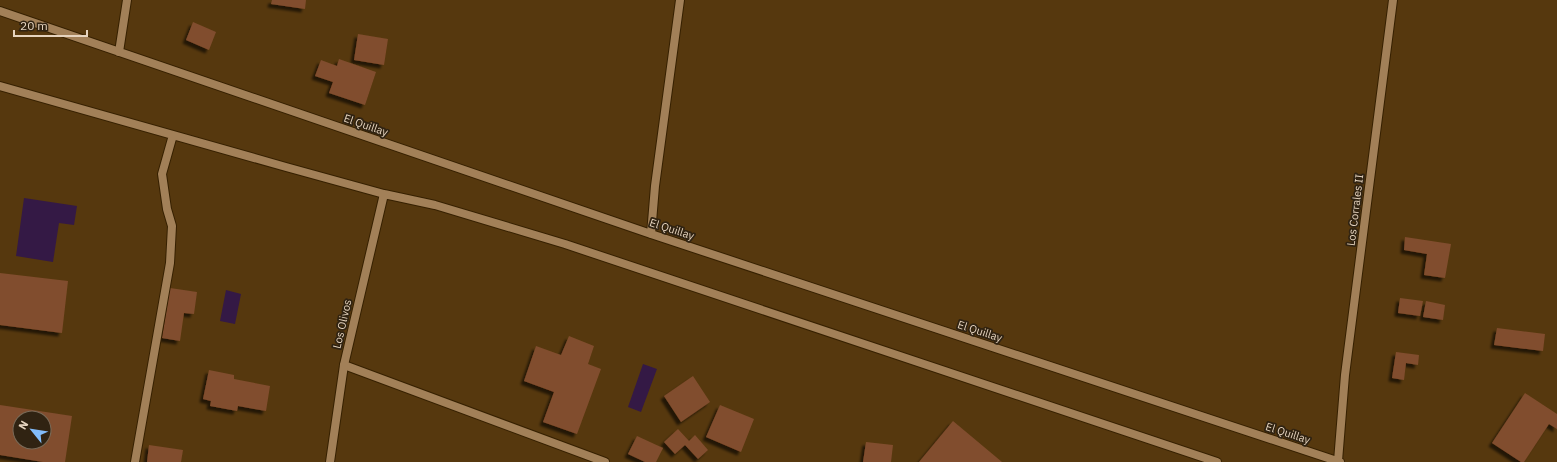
<svg xmlns="http://www.w3.org/2000/svg" width="1557" height="462" font-family="'IBM Plex Sans',sans-serif">
<defs>
<filter id="shadow"><feDropShadow dx="-3.5" dy="3.5" stdDeviation="1" flood-color="#0009"/></filter>
</defs>
<rect width="100%" height="100%" fill="#56380e"/>
<path fill="#341945" d="M 24,198 L 77,206 L 74,225 L 59,223 L 53,262 L 16,256 Z
M 226,290 L 241,294 L 235,324 L 220,321 Z
M 643,364 L 657,369 L 641,412 L 628,407 Z"/>
<path fill="#814d2e" fill-rule="evenodd" filter="url(#shadow)" d="M 272,0 L 306,0 L 305,9 L 271,4 Z
M 193,22 L 216,32 L 209,50 L 186,40 Z
M 358,34 L 388,39 L 384,65 L 354,60 Z
M 339,59 L 376,72 L 365,105 L 329,93 L 333,82 L 315,76 L 321,60 L 337,66 Z
M 1405,237 L 1451,244 L 1445,278 L 1424,275 L 1427,254 L 1404,250 Z
M 0,273 L 68,281 L 62,333 L 0,325 Z
M 170,288 L 197,292 L 194,314 L 184,313 L 180,341 L 162,338 Z
M 1400,298 L 1423,301 L 1420,316 L 1398,313 Z
M 1426,301 L 1445,305 L 1443,320 L 1423,317 Z
M 1497,328 L 1545,334 L 1543,351 L 1494,345 Z
M 569,336 L 594,346 L 588,364 L 601,369 L 577,434 L 543,422 L 554,392 L 524,381 L 536,346 L 561,355 Z
M 1396,352 L 1419,355 L 1418,365 L 1406,363 L 1404,380 L 1392,378 Z
M 209,370 L 234,375 L 234,379 L 270,386 L 266,411 L 238,406 L 237,411 L 210,406 L 211,401 L 203,399 Z
M 693,376 L 710,402 L 681,422 L 664,396 Z
M 1525,393 L 1557,414 L 1557,429 L 1549,424 L 1524,462 L 1521,462 L 1492,443 Z
M 0,405 L 72,416 L 65,462 L 43,462 L 0,455 ZM 20,418 L 44,418 L 44,442 L 20,442 Z
M 720,405 L 754,419 L 741,452 L 706,437 Z
M 953,421 L 1002,462 L 919,462 Z
M 678,429 L 689,441 L 695,435 L 708,450 L 698,459 L 685,445 L 675,454 L 664,442 Z
M 637,436 L 663,448 L 656,462 L 645,462 L 628,454 Z
M 866,442 L 893,445 L 891,462 L 863,462 Z
M 149,445 L 183,450 L 181,462 L 147,462 Z"/>
<g fill="none" stroke-linecap="round" stroke-linejoin="round">
<defs>
<path id="service" d="M 344,365 L 605,462"/>
<path id="minor" d="M 0,11 L 651,234 L 1340,462
M 119,52 L 127,0
M 0,86 L 286,167 L 384,194 L 435,205 L 565,244 L 1217,462
M 651,234 L 655,186 L 680,0
M 1338,461 L 1345,375 L 1393,0
M 135,462 L 170,263 L 172,226 L 167,209 L 162,174 L 173,135
M 330,462 L 344,365 L 384,194"/>
</defs>
<use href="#service" stroke="#362001" stroke-width="10"/>
<use href="#minor" stroke="#362001" stroke-width="10"/>
<use href="#service" stroke="#a28058" stroke-width="8"/>
<use href="#minor" stroke="#a28058" stroke-width="8"/>
</g>
<g text-anchor="middle" stroke-width="3.5" stroke-linejoin="round" paint-order="stroke">
<g font-size="11" fill="#e6d4bf" stroke="#302312">
<text transform="translate(366 125) rotate(19)" y="4">El Quillay</text>
<text transform="translate(1355 210) rotate(-83)" y="4">Los Corrales II</text>
<text transform="translate(672 229) rotate(18)" y="4">El Quillay</text>
<text transform="translate(342 324) rotate(-77)" y="4">Los Olivos</text>
<text transform="translate(980 331) rotate(18)" y="4">El Quillay</text>
<text transform="translate(1288 433) rotate(18)" y="4">El Quillay</text>
</g>
</g>
<g transform="translate(32 430) rotate(300)"><circle r="19" fill="#302312" stroke="#796a57"/>
<path d="M0-3L7 15L0 10L-7 15Z" fill="#82bcfa"/>
<text y="-6" font-size="11" font-weight="bold" text-anchor="middle" fill="#e6d4bf">N</text>
</g>
<path d="M14 30v6h73v-6" fill="none" stroke="#e6d4bf" stroke-width="2"/>
<text x="20" y="30" font-size="12" fill="#e6d4bf" stroke="#302312" stroke-width="3" paint-order="stroke">20 m</text>
</svg>
